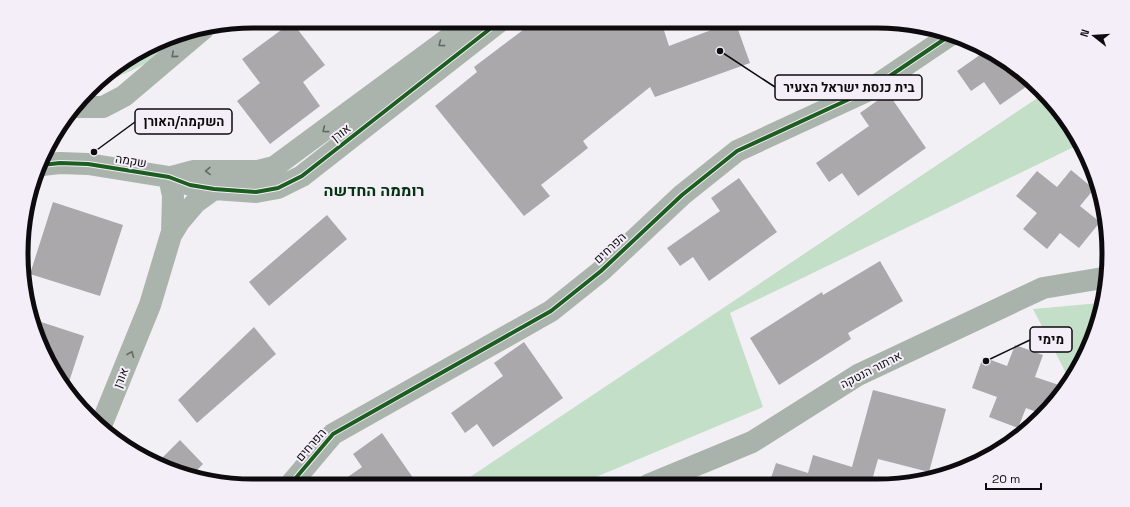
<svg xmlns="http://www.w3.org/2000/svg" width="1130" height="507" font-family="'Space Grotesk',Heebo,sans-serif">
<rect width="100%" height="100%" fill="#f3f0f5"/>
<path fill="#c4dfc8" d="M 192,31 C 161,57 135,72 96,84 L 100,79 L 179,33 Z
M 1042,95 L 1080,144 L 730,313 L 763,407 L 577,485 L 458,485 Z
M 1100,303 L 1097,328 L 1069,379 L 1033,309 Z"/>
<path fill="#aaa8ab" d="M 535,21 L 661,21 L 669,46 L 735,21 L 750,63 L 655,97 L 650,87 L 583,141 L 588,148 L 541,185 L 550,196 L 524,216 L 435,106 L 477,72 L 474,67 Z
M 292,22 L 325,65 L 303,82 L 320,106 L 270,144 L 237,101 L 260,83 L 242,59 Z
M 984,52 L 1030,79 L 1033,82 L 1000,105 L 984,82 L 971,91 L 957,71 Z
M 888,93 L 926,148 L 858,196 L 842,173 L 829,182 L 816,163 L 869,126 L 860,113 Z
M 1071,170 L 1094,189 L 1080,206 L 1100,222 L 1079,248 L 1060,233 L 1047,249 L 1023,229 L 1037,213 L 1016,196 L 1037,171 L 1057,187 Z
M 739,178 L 777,232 L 709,281 L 693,257 L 680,266 L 667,248 L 720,211 L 711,198 Z
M 53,202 L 123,225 L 100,296 L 30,274 Z
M 327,215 L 347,239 L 269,306 L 249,282 Z
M 880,261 L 903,301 L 848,333 L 851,339 L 779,385 L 750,338 L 822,292 L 823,295 Z
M 35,320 L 84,336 L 67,388 L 52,370 Z
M 254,327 L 276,354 L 197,423 L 178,400 Z
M 524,342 L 563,398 L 493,447 L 477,424 L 465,433 L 451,413 L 503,376 L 494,363 Z
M 1015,345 L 1043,355 L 1035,377 L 1059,385 L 1052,404 L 1042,414 L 1026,408 L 1018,428 L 989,417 L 997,397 L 972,388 L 983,357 L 1007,366 Z
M 873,390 L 946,409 L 929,472 L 878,459 L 871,484 L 769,484 L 776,463 L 808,473 L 813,455 L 852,467 Z
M 382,433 L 418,485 L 335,486 L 362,467 L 353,454 Z
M 180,440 L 203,464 L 191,476 L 179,474 L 158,462 Z"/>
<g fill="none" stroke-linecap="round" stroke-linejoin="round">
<path stroke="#abb4ac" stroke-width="22" d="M 77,107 L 103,107 L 124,96 L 203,29
M 42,165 L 60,163 L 88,164 L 169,177 L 190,185 L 214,189 L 256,192 L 278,188 L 302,176 L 500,21
M 169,177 L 173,196 L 172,233
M 171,177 L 193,171 L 258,171 L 274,167 L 472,21
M 100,428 L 150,305 L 171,235 L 179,222 L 196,202 L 214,189
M 289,486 L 333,434 L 551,311 L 601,271 L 682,195 L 737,151 L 869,90 L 952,34"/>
<path stroke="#aab3ab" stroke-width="22" d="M 648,485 L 752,442 L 858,375 L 1043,288 L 1103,278"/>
<defs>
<path id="cycleway" d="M 42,165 L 60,163 L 88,164 L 169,177 L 190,185 L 214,189 L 256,192 L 278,188 L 302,176 L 500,21
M 289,486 L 333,434 L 551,311 L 601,271 L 682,195 L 737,151 L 869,90 L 952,34"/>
</defs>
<use href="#cycleway" stroke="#f3eef7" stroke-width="6"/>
<use href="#cycleway" stroke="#1b5e20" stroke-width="4"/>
</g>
<defs><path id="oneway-chevron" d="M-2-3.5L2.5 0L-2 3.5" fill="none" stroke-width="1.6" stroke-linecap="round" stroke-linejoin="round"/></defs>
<g stroke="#646865">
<use href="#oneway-chevron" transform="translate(441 44) rotate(143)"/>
<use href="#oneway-chevron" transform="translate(174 55) rotate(139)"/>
<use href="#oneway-chevron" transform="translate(325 130) rotate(143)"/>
<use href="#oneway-chevron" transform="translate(208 171) rotate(179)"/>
<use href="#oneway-chevron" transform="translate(131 354) rotate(-68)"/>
</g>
<g text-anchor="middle" stroke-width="4" stroke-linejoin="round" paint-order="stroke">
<g font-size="12" fill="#0d0b0e" stroke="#f3eef7">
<text transform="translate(341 133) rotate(-38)" y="4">אורן</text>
<text transform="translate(131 161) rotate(9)" y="4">שקמה</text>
<text transform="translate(610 248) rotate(-43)" y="4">הפרחים</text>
<text transform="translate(871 370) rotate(-27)" y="4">ארתור הנטקה</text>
<text transform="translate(121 378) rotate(-68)" y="4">אורן</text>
<text transform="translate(311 445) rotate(-49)" y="4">הפרחים</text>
</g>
<g font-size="16" font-weight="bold" fill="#033410" stroke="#f3eef7">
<text x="374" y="196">רוממה החדשה</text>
</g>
</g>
<path d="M0 0H1130V507H0ZM253 28H877A225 225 0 0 1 1102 253V254A225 225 0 0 1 877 479H253A225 225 0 0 1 28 254V253A225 225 0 0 1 253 28Z" fill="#f3eef7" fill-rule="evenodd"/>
<path fill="none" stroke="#0d0b0e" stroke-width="5" d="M253 28H877A225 225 0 0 1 1102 253V254A225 225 0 0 1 877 479H253A225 225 0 0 1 28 254V253A225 225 0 0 1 253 28Z"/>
<path fill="none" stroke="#0d0b0e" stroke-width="1.5" d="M720 51L775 87M94 152L135 122M986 361L1030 340"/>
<g fill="#0d0b0e" stroke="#f3eef7" stroke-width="1.5">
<circle cx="720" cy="51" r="4"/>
<circle cx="94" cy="152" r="4"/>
<circle cx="986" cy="361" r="4"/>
</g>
<g fill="#f3eef7" stroke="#0d0b0e" stroke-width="1.5">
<rect x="775" y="75" width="147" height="25" rx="4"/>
<rect x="135" y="109" width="97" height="25" rx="4"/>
<rect x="1030" y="327" width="42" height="25" rx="4"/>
</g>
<g font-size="13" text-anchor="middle" font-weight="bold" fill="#0d0b0e">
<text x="849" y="92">בית כנסת ישראל הצעיר</text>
<text x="184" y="126">השקמה/האורן</text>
<text x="1051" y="344">מימי</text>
</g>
<g transform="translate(1094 36) rotate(287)" stroke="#f3eef7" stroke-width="3" paint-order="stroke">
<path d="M0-3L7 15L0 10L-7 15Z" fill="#0d0b0e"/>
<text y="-6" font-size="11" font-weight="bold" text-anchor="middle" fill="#0d0b0e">N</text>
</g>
<path d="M986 483v6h55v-6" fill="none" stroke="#0d0b0e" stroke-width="2"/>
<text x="992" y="483" font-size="12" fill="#0d0b0e" stroke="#f3eef7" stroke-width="3" paint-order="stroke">20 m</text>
</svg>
